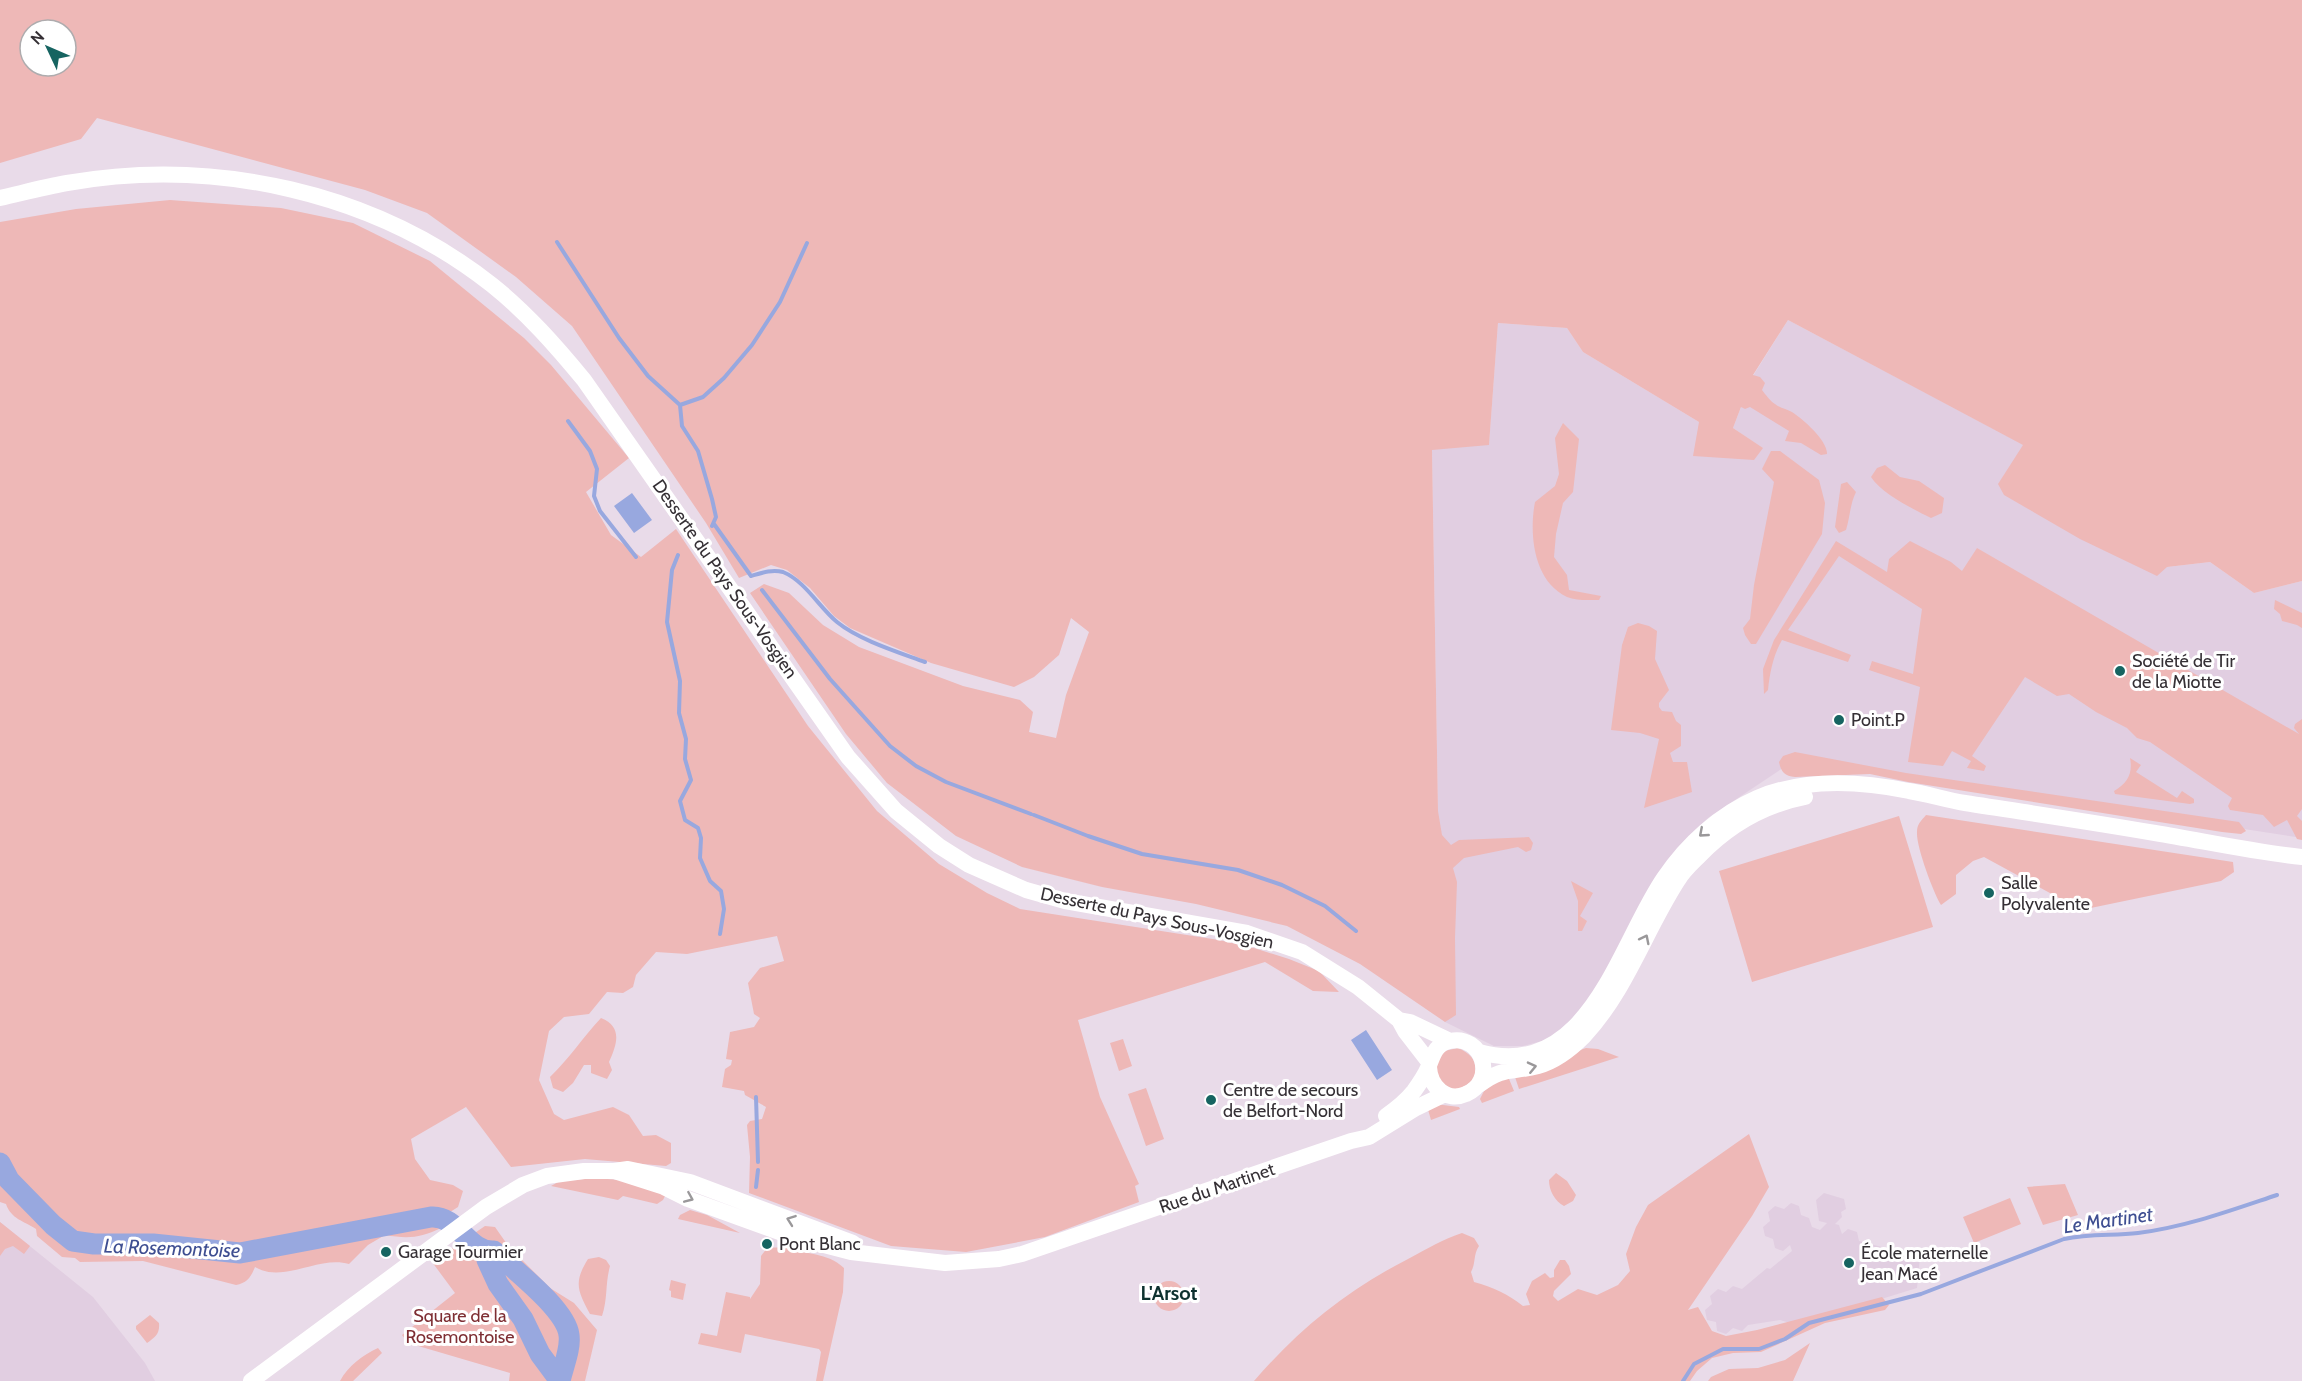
<svg xmlns="http://www.w3.org/2000/svg" width="2302" height="1381" font-family="Cabin,sans-serif">
<rect width="100%" height="100%" fill="#e9dbe9"/>
<path fill="#e1cee1" d="M 1788,320 L 2024,445 L 2011,465 L 2167,567 L 2210,562 L 2254,593 L 2302,581 L 2302,838 L 1853,769 L 1786,766 L 1708,818 L 1678,847 L 1653,883 L 1592,998 L 1557,1037 L 1523,1046 L 1494,1046 L 1445,1022 L 1438,811 L 1432,449 L 1489,444 L 1498,323 L 1567,328 L 1583,352 L 1699,422 L 1762,448 L 1733,428 L 1753,376 Z
M 1824,1193 L 1844,1199 L 1846,1209 L 1841,1212 L 1842,1217 L 1835,1224 L 1839,1225 L 1842,1234 L 1848,1229 L 1857,1232 L 1859,1241 L 1920,1257 L 1917,1288 L 1797,1325 L 1780,1320 L 1748,1325 L 1742,1331 L 1733,1328 L 1726,1334 L 1717,1331 L 1716,1322 L 1707,1320 L 1705,1310 L 1712,1304 L 1710,1296 L 1718,1289 L 1726,1292 L 1733,1286 L 1742,1289 L 1767,1268 L 1770,1269 L 1792,1251 L 1790,1245 L 1783,1251 L 1775,1248 L 1773,1239 L 1765,1236 L 1763,1227 L 1770,1221 L 1768,1212 L 1775,1206 L 1784,1209 L 1791,1203 L 1799,1206 L 1801,1215 L 1809,1218 L 1812,1227 L 1820,1230 L 1827,1223 L 1819,1221 L 1816,1200 Z
M 0,1222 L 93,1297 L 145,1363 L 155,1381 L 0,1381 Z"/>
<path fill="#eeb8b7" fill-rule="evenodd" d="M 0,0 L 2302,0 L 2302,581 L 2254,593 L 2210,562 L 2167,567 L 2157,576 L 2080,539 L 2004,495 L 1998,484 L 2023,445 L 1788,320 L 1753,375 L 1760,377 L 1765,383 L 1762,390 C 1766,395 1770,401 1775,404 C 1780,408 1787,409 1792,412 C 1803,419 1828,441 1827,454 L 1821,455 L 1801,443 L 1785,441 L 1789,431 L 1750,407 L 1745,409 L 1741,407 L 1733,428 L 1763,448 L 1754,460 L 1693,456 L 1699,422 L 1583,352 L 1567,328 L 1498,323 L 1489,445 L 1432,450 L 1438,811 L 1442,835 L 1451,845 L 1459,840 L 1529,837 L 1533,843 L 1531,850 L 1526,852 L 1518,847 L 1464,858 L 1453,868 L 1457,882 L 1455,938 L 1456,1015 L 1445,1022 L 1360,964 L 1287,926 L 1196,904 L 1102,887 L 1022,867 L 956,836 L 887,783 L 846,734 L 750,593 L 764,584 L 789,593 L 823,625 L 859,647 L 963,686 L 1020,700 L 1033,712 L 1029,732 L 1056,738 L 1066,695 L 1089,632 L 1071,618 L 1059,655 L 1034,677 L 1014,687 L 931,663 L 850,628 L 834,616 L 810,588 L 787,570 L 771,565 L 739,578 L 706,523 L 572,326 L 516,277 L 427,213 L 365,190 L 97,118 L 81,139 L 0,163 ZM 30,30 L 66,30 L 66,66 L 30,66 Z
M 170,200 L 281,208 L 353,223 L 430,261 L 524,338 L 551,365 L 629,458 L 586,492 L 611,535 L 641,557 L 676,529 L 808,726 L 877,811 L 939,864 L 987,893 L 1020,909 L 1219,940 L 1254,948 L 1289,959 L 1319,971 L 1339,992 L 1313,991 L 1265,962 L 1078,1020 L 1100,1097 L 1139,1184 L 1135,1186 L 1139,1202 L 1045,1237 L 966,1252 L 891,1246 L 749,1193 L 750,1157 L 747,1125 L 750,1121 L 762,1119 L 766,1107 L 745,1095 L 744,1091 L 722,1087 L 725,1069 L 731,1065 L 732,1060 L 726,1059 L 730,1032 L 754,1027 L 760,1018 L 754,1014 L 748,983 L 760,968 L 784,961 L 777,936 L 687,954 L 656,952 L 636,975 L 633,987 L 623,993 L 607,992 L 589,1014 L 564,1017 L 549,1031 L 539,1080 L 554,1114 L 564,1120 L 613,1107 L 629,1115 L 643,1136 L 656,1135 L 671,1143 L 671,1163 L 666,1166 L 585,1159 L 511,1167 L 466,1107 L 411,1139 L 415,1159 L 430,1180 L 453,1185 L 463,1191 L 458,1207 L 447,1214 L 431,1209 L 414,1214 L 416,1224 L 437,1224 L 441,1228 C 420,1238 408,1239 385,1235 L 368,1245 L 349,1264 C 319,1255 283,1284 255,1267 C 251,1277 247,1283 236,1285 L 143,1261 L 80,1262 L 75,1258 L 62,1257 L 37,1236 L 36,1229 C 24,1221 11,1219 6,1204 L 0,1202 L 0,222 L 76,209 Z
M 1563,423 L 1579,439 L 1573,492 L 1563,503 L 1556,534 L 1554,557 L 1567,575 L 1569,590 L 1601,596 L 1599,600 C 1589,600 1576,601 1567,597 C 1533,581 1529,533 1535,502 L 1555,486 L 1559,474 L 1555,438 Z
M 1771,451 L 1780,451 L 1819,480 L 1825,503 L 1822,534 L 1756,644 L 1751,644 L 1745,635 L 1743,628 L 1750,619 L 1754,585 L 1774,482 L 1762,469 Z
M 1885,465 L 1900,477 L 1919,481 L 1944,498 L 1942,513 L 1931,518 C 1913,509 1882,494 1871,477 L 1877,468 Z
M 1847,482 L 1856,492 C 1850,504 1850,517 1846,530 L 1839,533 L 1835,527 L 1841,484 Z
M 1836,541 L 1887,572 L 1889,559 L 1910,541 L 1951,562 L 1962,571 L 1977,548 L 2299,734 L 2294,728 L 2295,724 L 2302,719 L 2302,809 L 2297,816 L 2302,821 L 2302,840 L 2297,839 L 2287,820 L 2274,827 L 2263,815 L 2230,810 L 2228,806 L 2232,798 L 2150,742 L 2137,738 L 2127,728 L 2096,712 L 2069,694 L 2057,696 L 2025,677 L 1972,756 L 1986,766 L 1984,771 L 1967,768 L 1971,761 L 1952,751 L 1943,766 L 1908,762 L 1920,687 L 1869,670 L 1872,661 L 1913,674 L 1922,609 L 1839,556 L 1788,630 L 1851,655 L 1848,662 L 1782,640 C 1773,656 1770,672 1768,690 L 1764,694 L 1763,669 L 1774,640 Z
M 2275,600 L 2302,613 L 2302,628 L 2297,625 L 2282,621 L 2280,614 L 2274,609 Z
M 1638,623 L 1649,626 L 1657,631 L 1655,659 L 1669,690 L 1659,703 L 1659,707 L 1662,711 L 1672,712 L 1676,721 L 1681,725 L 1681,746 L 1670,753 L 1673,762 L 1687,762 L 1692,792 L 1644,808 L 1659,739 L 1640,733 L 1611,730 L 1622,645 L 1628,627 Z
M 1795,752 L 1906,773 L 2239,822 L 2246,831 L 2241,834 L 2222,832 L 1908,782 L 1870,774 L 1795,777 C 1785,776 1781,772 1779,762 L 1783,756 Z
M 2130,758 L 2141,765 L 2136,772 L 2177,798 L 2182,791 L 2194,799 L 2194,803 L 2190,804 L 2115,794 L 2114,791 C 2128,783 2133,773 2130,758 Z
M 1926,815 L 2233,862 L 2234,872 L 2221,881 L 2081,910 L 1984,857 L 1973,861 L 1956,875 L 1956,894 L 1941,905 C 1933,892 1916,846 1917,832 C 1917,824 1921,821 1926,815 Z
M 1899,816 L 1933,927 L 1752,982 L 1719,871 Z
M 1571,881 L 1593,893 L 1580,916 L 1587,921 L 1582,931 L 1578,931 L 1578,901 Z
M 601,1018 C 623,1027 617,1044 609,1062 L 612,1070 L 607,1079 L 591,1073 L 591,1065 L 584,1065 L 573,1083 L 563,1092 L 553,1088 L 550,1077 C 569,1059 583,1037 601,1018 Z
M 1123,1039 L 1132,1066 L 1119,1071 L 1110,1043 Z
M 1458,1048 C 1474,1055 1478,1063 1474,1080 L 1457,1091 L 1438,1082 L 1435,1061 L 1444,1051 Z
M 1586,1048 L 1598,1049 L 1619,1057 L 1519,1089 L 1514,1074 Z
M 1507,1074 L 1514,1091 L 1482,1103 L 1480,1099 L 1484,1091 Z
M 1146,1088 L 1164,1139 L 1146,1146 L 1128,1094 Z
M 1435,1104 L 1459,1107 L 1460,1109 L 1431,1120 L 1427,1106 Z
M 1749,1134 L 1769,1187 L 1752,1216 L 1688,1310 L 1698,1307 L 1712,1331 L 1726,1336 L 1757,1330 L 1882,1297 L 1889,1305 L 1885,1310 L 1825,1323 L 1761,1352 L 1733,1353 L 1712,1358 L 1697,1371 L 1690,1381 L 1254,1381 C 1299,1329 1347,1290 1408,1259 C 1427,1249 1443,1239 1462,1233 L 1474,1238 L 1479,1246 C 1473,1255 1476,1263 1471,1272 L 1474,1282 C 1493,1287 1508,1294 1523,1306 L 1530,1305 L 1526,1294 L 1532,1281 L 1545,1273 L 1550,1278 L 1554,1277 L 1554,1270 L 1560,1260 L 1565,1260 L 1569,1266 L 1571,1274 L 1554,1291 L 1553,1296 L 1558,1301 L 1578,1289 L 1597,1295 L 1618,1285 L 1630,1271 L 1626,1254 L 1636,1227 L 1648,1205 Z
M 1556,1173 L 1567,1181 L 1576,1195 L 1573,1201 L 1564,1206 C 1555,1201 1549,1191 1549,1180 Z
M 595,1178 L 620,1180 L 666,1194 L 663,1200 L 657,1204 L 623,1196 L 618,1200 L 551,1186 L 560,1181 Z
M 2065,1184 L 2078,1215 L 2043,1225 L 2027,1187 Z
M 2010,1198 L 2021,1224 L 1974,1243 L 1963,1217 Z
M 690,1210 L 707,1215 L 740,1233 L 678,1219 L 680,1215 Z
M 0,1222 L 30,1246 L 24,1254 L 13,1246 L 5,1249 L 0,1256 Z
M 485,1226 L 495,1227 L 509,1247 L 550,1288 L 574,1303 L 597,1330 L 585,1381 L 509,1381 L 510,1373 L 408,1343 L 402,1335 L 455,1293 L 432,1262 Z
M 785,1247 C 806,1255 827,1252 844,1268 L 843,1292 L 823,1381 L 816,1381 L 821,1352 L 819,1349 L 745,1334 L 741,1353 L 698,1344 L 701,1333 L 717,1336 L 726,1292 L 750,1297 L 750,1299 L 760,1284 L 761,1256 L 767,1248 Z
M 599,1257 L 606,1260 L 610,1266 C 605,1284 608,1298 602,1316 L 590,1314 C 578,1291 573,1283 588,1259 Z
M 671,1280 L 686,1284 L 683,1300 L 671,1297 L 671,1291 L 669,1290 Z
M1154 1296a15 15 0 1 1 30 0a15 15 0 1 1-30 0Z
M 150,1315 L 159,1323 C 160,1334 155,1337 147,1343 L 136,1329 L 136,1326 Z
M 1810,1343 L 1793,1381 L 1708,1381 L 1711,1377 L 1729,1369 L 1758,1368 L 1785,1360 Z
M 378,1348 L 382,1353 L 353,1381 L 340,1381 C 348,1366 363,1355 378,1348 Z"/>
<path fill="#98a8df" d="M 632,493 L 652,520 L 634,533 L 614,506 Z
M 1366,1030 L 1392,1070 L 1377,1080 L 1351,1040 Z"/>
<g fill="none" stroke-linecap="round" stroke-linejoin="round">
<path stroke="#98a8df" stroke-width="4" d="M 557,242 L 619,338 L 648,376 L 680,405 L 682,426 L 698,451 L 712,499 L 716,517 L 712,526
M 680,405 L 703,397 L 724,378 L 752,345 L 780,302 L 807,243
M 568,421 L 590,451 L 597,469 L 594,496 L 600,511 L 636,557
M 714,524 L 751,576 C 761,573 772,569 783,572 C 805,581 819,607 837,622 C 859,640 898,652 925,662
M 678,555 L 672,570 L 667,622 L 680,681 L 679,713 L 686,739 L 685,759 L 691,780 L 680,801 L 685,820 L 698,828 L 701,838 L 700,858 L 710,881 L 721,891 L 724,909 L 720,934
M 762,590 L 830,679 L 890,746 L 916,766 L 946,782 L 1031,814
M 1034,815 L 1088,836 L 1142,854 L 1238,870 L 1282,885 L 1325,906 L 1356,931
M 756,1097 L 758,1162
M 756,1187 L 758,1170
M 1683,1381 L 1694,1364 L 1723,1349 L 1759,1349 L 1785,1339 L 1809,1323 L 1921,1294 L 2064,1239 C 2090,1233 2113,1236 2138,1233 C 2186,1227 2232,1210 2277,1195"/>
<path stroke="#98a8df" stroke-width="21" d="M 0,1163 L 9,1180 L 53,1225 L 73,1241 L 94,1244 L 153,1244 L 240,1253 L 431,1217 C 458,1215 468,1253 494,1251 C 513,1269 566,1309 569,1335 C 571,1349 563,1367 560,1381
M 486,1252 L 487,1260 L 498,1284 L 523,1319 L 540,1354 L 560,1381"/>
<path stroke="#fff" stroke-width="16" d="M 0,198 C 22,193 44,187 67,183 C 215,157 374,192 492,285 C 527,313 556,346 584,380 L 848,757 L 896,811 L 939,846 L 969,865 L 1026,890 L 1065,901 L 1247,933 L 1302,952 L 1358,987 L 1399,1020 L 1405,1031 L 1429,1062
M 1399,1020 L 1410,1022 L 1450,1041
M 1479,1052 C 1589,1082 1618,945 1664,878 C 1687,844 1720,814 1757,798 C 1804,778 1860,781 1909,791 C 1928,794 1946,800 1965,803 C 2029,813 2092,822 2155,833 C 2204,841 2253,852 2302,857
M 1479,1085 C 1504,1066 1512,1073 1538,1066 C 1556,1061 1571,1049 1584,1036 C 1626,991 1645,931 1678,880 C 1683,871 1692,863 1699,856 C 1729,825 1763,805 1805,797
M 1386,1116 C 1396,1109 1406,1101 1414,1091 C 1419,1084 1425,1075 1428,1068 C 1433,1056 1435,1044 1450,1041 C 1483,1034 1497,1081 1466,1094 C 1446,1103 1430,1086 1429,1067
M 614,1171 L 664,1187 L 688,1199 L 782,1233 L 824,1245 L 851,1252 L 945,1263 L 999,1259 L 1022,1254 L 1351,1141 L 1369,1137 L 1416,1108 L 1445,1094
M 251,1381 L 486,1207 L 523,1185 L 547,1176 L 584,1171 L 614,1171 L 628,1169 L 690,1182 L 853,1243"/>
</g>
<defs><path id="oneway-chevron" d="M-2-3.5L2.5 0L-2 3.5" fill="none" stroke-width="1.6" stroke-linecap="round" stroke-linejoin="round" transform="scale(1.5)"/></defs>
<g stroke="#9a989a">
<use href="#oneway-chevron" transform="translate(1703 833) rotate(139)"/>
<use href="#oneway-chevron" transform="translate(1645 939) rotate(-63)"/>
<use href="#oneway-chevron" transform="translate(1532 1067) rotate(-13)"/>
<use href="#oneway-chevron" transform="translate(689 1198) rotate(23)"/>
<use href="#oneway-chevron" transform="translate(791 1220) rotate(-160)"/>
</g>
<g fill="#166461" stroke="#fff" stroke-width="2">
<circle cx="2120" cy="671" r="6"/>
<circle cx="1839" cy="720" r="6"/>
<circle cx="1989" cy="893" r="6"/>
<circle cx="1211" cy="1100" r="6"/>
<circle cx="767" cy="1244" r="6"/>
<circle cx="386" cy="1252" r="6"/>
<circle cx="1849" cy="1263" r="6"/>
</g>
<g text-anchor="middle" stroke-width="6" stroke-linejoin="round" paint-order="stroke">
<g font-size="18" fill="#353035" stroke="#fff">
<text transform="translate(725 579) rotate(55)" y="6">Desserte du Pays Sous-Vosgien</text>
<text transform="translate(1157 918) rotate(12)" y="6">Desserte du Pays Sous-Vosgien</text>
<text transform="translate(1217 1188) rotate(-19)" y="6">Rue du Martinet</text>
</g>
<g font-size="18" fill="#353035" stroke="#fff" text-anchor="start">
<text x="2132" y="667">Société de Tir<tspan x="2132" dy="21">de la Miotte</tspan></text>
<text x="1851" y="726">Point.P</text>
<text x="2001" y="889">Salle<tspan x="2001" dy="21">Polyvalente</tspan></text>
<text x="1223" y="1096">Centre de secours<tspan x="1223" dy="21">de Belfort-Nord</tspan></text>
<text x="779" y="1250">Pont Blanc</text>
<text x="398" y="1258">Garage Tourmier</text>
<text x="1861" y="1259">École maternelle<tspan x="1861" dy="21">Jean Macé</tspan></text>
</g>
<g font-size="18" fill="#7e2e33" stroke="#fff">
<text x="460" y="1322">Square de la<tspan x="460" dy="21">Rosemontoise</tspan></text>
</g>
<g font-size="20" font-style="italic" fill="#3e4e91" stroke="#fff">
<text transform="translate(2108 1220) rotate(-8)" y="7">Le Martinet</text>
<text transform="translate(172 1248) rotate(2)" y="7">La Rosemontoise</text>
</g>
<g font-size="20" font-weight="bold" fill="#0e312f" stroke="#fff">
<text x="1169" y="1300">L'Arsot</text>
</g>
</g>
<g transform="translate(48 48) rotate(314)"><circle r="28" fill="#ffffff" stroke="#aeacae" stroke-width="1.5"/>
<path d="M0-4.5L10 22L0 15L-10 22Z" fill="#166461"/>
<text y="-9" font-size="16" font-weight="bold" text-anchor="middle" fill="#353035">N</text>
</g>
</svg>
